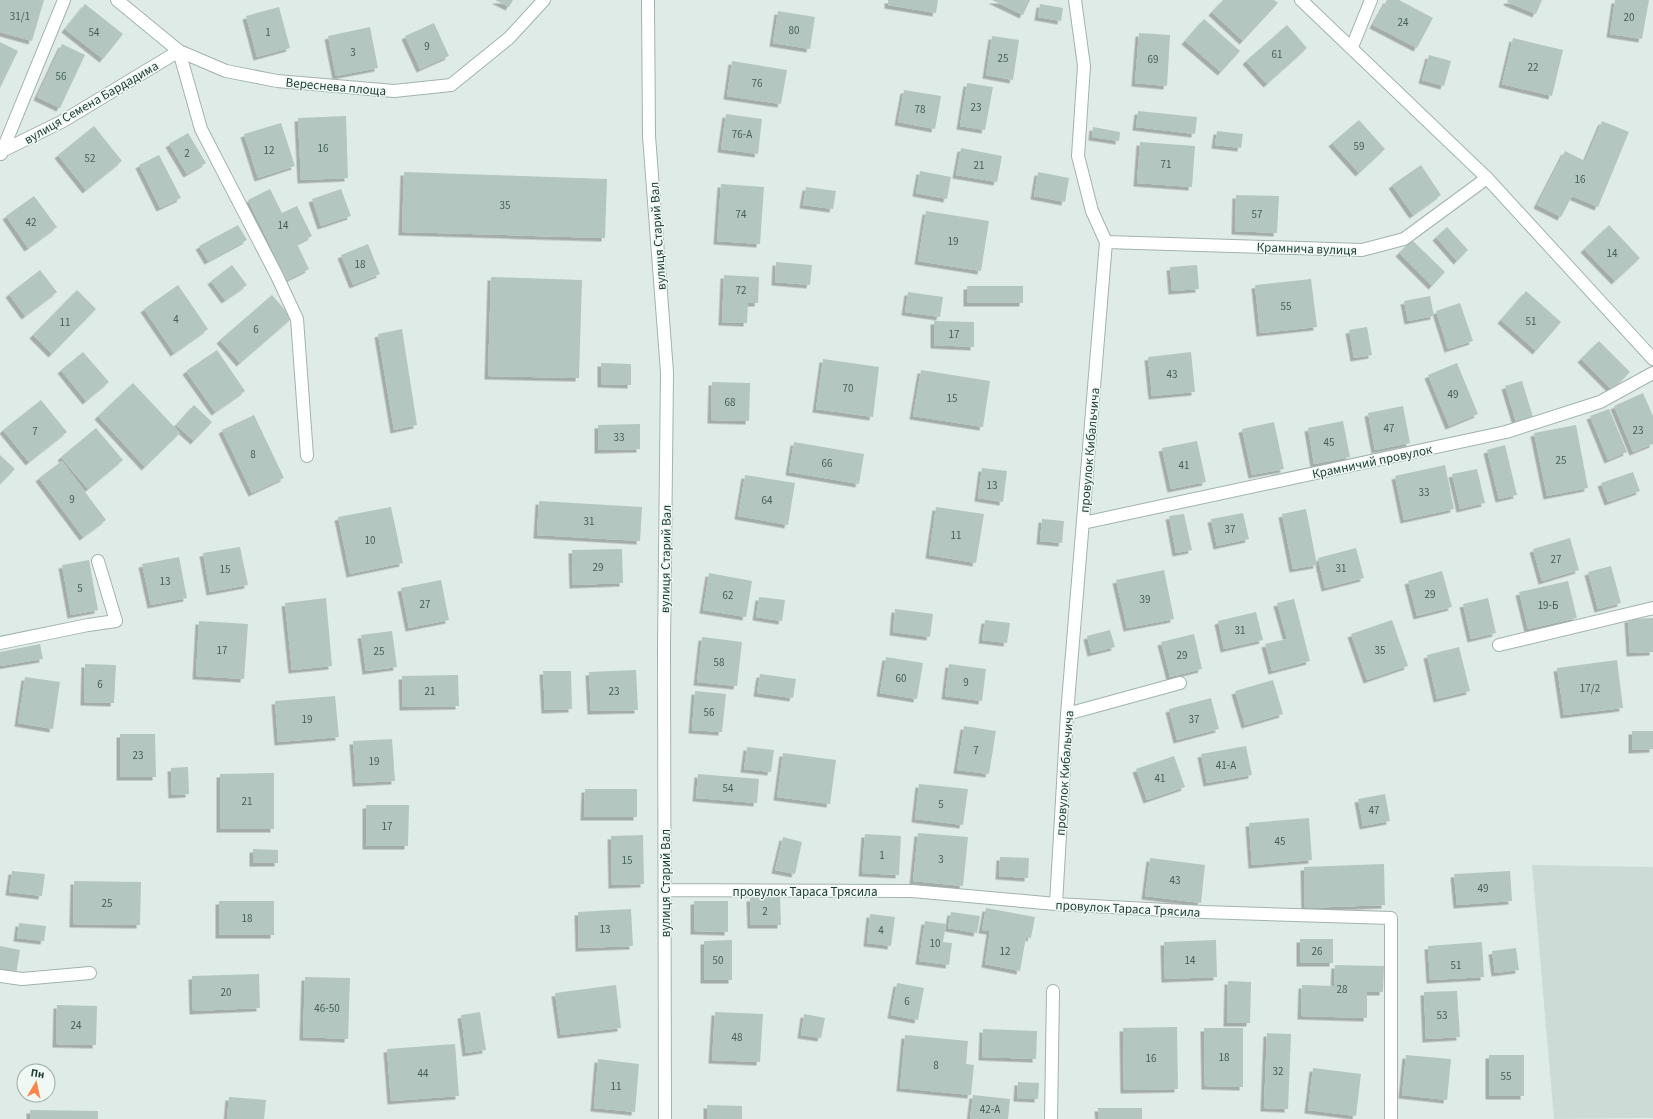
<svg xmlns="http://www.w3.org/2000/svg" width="1653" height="1119" font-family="'Source Sans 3',sans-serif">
<defs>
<filter id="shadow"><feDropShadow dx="-3.5" dy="3.5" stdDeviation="0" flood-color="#0004"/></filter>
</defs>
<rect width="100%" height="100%" fill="#dfebe7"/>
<path fill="#cddbd6" d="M 1532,865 L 1653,867 L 1653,1118 L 1554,1119 Z"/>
<path fill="#b4c6c0" filter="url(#shadow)" d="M 0,0 L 44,0 L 32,41 L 0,32 Z
M 495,0 L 513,0 L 509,7 Z
M 888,0 L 938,0 L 936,13 L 888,5 Z
M 992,0 L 1030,0 L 1023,15 Z
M 1223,0 L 1274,0 L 1278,3 L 1243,41 L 1212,12 Z
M 1387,0 L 1399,0 L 1433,18 L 1417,48 L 1373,25 Z
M 1508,0 L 1542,0 L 1536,14 L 1507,2 Z
M 1615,0 L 1649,0 L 1642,39 L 1610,34 Z
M 85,4 L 123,34 L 103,59 L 65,29 Z
M 1040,4 L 1063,8 L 1061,21 L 1038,17 Z
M 279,7 L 290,48 L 257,57 L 246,16 Z
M 778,11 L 815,17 L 810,49 L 773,43 Z
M 1204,19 L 1240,51 L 1221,72 L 1185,41 Z
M 434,23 L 449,56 L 420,69 L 405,36 Z
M 1287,25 L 1307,48 L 1267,84 L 1246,61 Z
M 370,27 L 378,68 L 336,76 L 328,36 Z
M 1139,33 L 1170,35 L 1167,86 L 1135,83 Z
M 992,36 L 1019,40 L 1013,80 L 986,75 Z
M 1513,38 L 1563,50 L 1552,96 L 1502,84 Z
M 0,42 L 18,51 L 0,88 Z
M 62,44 L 85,55 L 60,108 L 37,97 Z
M 1429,55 L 1451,61 L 1444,86 L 1422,80 Z
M 732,61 L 787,70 L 781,104 L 727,96 Z
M 967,83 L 993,87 L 985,130 L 960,126 Z
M 904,90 L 941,96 L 935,129 L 898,122 Z
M 1138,111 L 1197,117 L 1195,134 L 1136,127 Z
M 726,114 L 762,119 L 758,154 L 721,149 Z
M 346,116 L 348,178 L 301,180 L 298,118 Z
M 1359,120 L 1385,149 L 1359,173 L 1332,143 Z
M 1602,121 L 1629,132 L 1598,207 L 1572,196 L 1561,217 L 1537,205 L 1565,151 L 1585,161 Z
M 281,123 L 295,166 L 258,178 L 244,134 Z
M 94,126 L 122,161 L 86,190 L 58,155 Z
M 1093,127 L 1120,132 L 1119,141 L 1092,137 Z
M 1217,131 L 1243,134 L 1241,148 L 1215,145 Z
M 188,133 L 206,163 L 187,174 L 169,144 Z
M 1140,142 L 1195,146 L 1192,187 L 1137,183 Z
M 961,148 L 1002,156 L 997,182 L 956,175 Z
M 159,155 L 181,198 L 160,208 L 139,165 Z
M 1421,165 L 1441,195 L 1413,215 L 1392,185 Z
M 920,171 L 951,177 L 947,199 L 916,193 Z
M 404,172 L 607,179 L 605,238 L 402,232 Z
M 1038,172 L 1069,178 L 1065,202 L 1034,196 Z
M 721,184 L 764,187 L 760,244 L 717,241 Z
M 806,187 L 836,191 L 833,209 L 803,205 Z
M 270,189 L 282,213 L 297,206 L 312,236 L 297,244 L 309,269 L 287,280 L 248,200 Z
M 341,189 L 351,216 L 321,226 L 312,199 Z
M 1236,195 L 1279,196 L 1277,233 L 1235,231 Z
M 34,196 L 57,227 L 28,248 L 6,216 Z
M 926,211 L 989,221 L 981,271 L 918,261 Z
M 238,225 L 247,240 L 208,261 L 199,246 Z
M 1609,225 L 1640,258 L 1615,281 L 1584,249 Z
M 1447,227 L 1468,250 L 1457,261 L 1436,237 Z
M 1412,240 L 1445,272 L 1432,286 L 1399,253 Z
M 368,244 L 380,274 L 353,285 L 341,255 Z
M 776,262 L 812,265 L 810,285 L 775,282 Z
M 232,265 L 247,285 L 225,300 L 211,281 Z
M 1197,265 L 1199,289 L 1172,291 L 1170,267 Z
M 40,270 L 57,292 L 25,316 L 9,294 Z
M 724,275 L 759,277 L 758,303 L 748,303 L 747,323 L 722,322 Z
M 491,277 L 582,280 L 579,378 L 488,376 Z
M 1311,279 L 1317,327 L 1260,333 L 1255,285 Z
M 178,285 L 208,329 L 174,353 L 144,309 Z
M 967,286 L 1023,286 L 1023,303 L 967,303 Z
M 77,290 L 96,309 L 52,354 L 33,335 Z
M 1526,291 L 1561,322 L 1536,351 L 1501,320 Z
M 908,292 L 943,297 L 940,317 L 905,312 Z
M 272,295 L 292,318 L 240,363 L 220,340 Z
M 1430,296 L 1434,316 L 1408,321 L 1404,301 Z
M 1460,303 L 1473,341 L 1448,349 L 1436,311 Z
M 934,321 L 974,322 L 974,347 L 934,345 Z
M 1367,327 L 1372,355 L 1354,358 L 1349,330 Z
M 402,329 L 417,425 L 394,430 L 378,334 Z
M 1599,341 L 1630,372 L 1612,390 L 1581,359 Z
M 217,350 L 245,391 L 215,412 L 186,371 Z
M 83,352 L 109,382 L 86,401 L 61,370 Z
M 1191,352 L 1195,392 L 1152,396 L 1148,357 Z
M 823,359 L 879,367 L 873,417 L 816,409 Z
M 601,363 L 631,364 L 631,385 L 601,384 Z
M 1457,363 L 1478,414 L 1449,426 L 1428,375 Z
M 921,370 L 990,381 L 983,427 L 913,416 Z
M 1522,381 L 1533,417 L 1516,422 L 1505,386 Z
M 712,382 L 750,383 L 749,421 L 711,420 Z
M 133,383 L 180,433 L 145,467 L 98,416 Z
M 1643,393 L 1653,416 L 1653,444 L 1633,452 L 1614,406 Z
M 41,400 L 67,432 L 29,462 L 3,430 Z
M 194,405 L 212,422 L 194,441 L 176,425 Z
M 1403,406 L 1410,443 L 1375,450 L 1368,413 Z
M 1609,409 L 1627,452 L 1608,460 L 1590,416 Z
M 254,415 L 284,478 L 252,493 L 222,430 Z
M 1343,421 L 1350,457 L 1314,464 L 1308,428 Z
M 1274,422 L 1284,469 L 1252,475 L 1242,429 Z
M 640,424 L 640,449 L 598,450 L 598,425 Z
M 1576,425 L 1588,488 L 1547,496 L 1534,433 Z
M 96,428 L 123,460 L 88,489 L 61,457 Z
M 1197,441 L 1206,482 L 1171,489 L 1162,448 Z
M 794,442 L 864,454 L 859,484 L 789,472 Z
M 1505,445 L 1517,495 L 1499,499 L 1487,450 Z
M 0,455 L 15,469 L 0,484 Z
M 62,461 L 106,520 L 83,537 L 39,478 Z
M 1445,465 L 1454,509 L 1404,520 L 1395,476 Z
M 982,468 L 1007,471 L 1003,502 L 978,498 Z
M 1477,469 L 1485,503 L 1460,509 L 1452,474 Z
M 1633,472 L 1640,491 L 1608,502 L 1601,483 Z
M 745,475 L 795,483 L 788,525 L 738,516 Z
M 539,501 L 642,507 L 640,541 L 537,535 Z
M 391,507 L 403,563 L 350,574 L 338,517 Z
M 936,507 L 984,514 L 976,563 L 929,555 Z
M 1306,509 L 1317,565 L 1293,569 L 1282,514 Z
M 1243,513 L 1249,539 L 1217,546 L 1211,519 Z
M 1184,514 L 1192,550 L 1176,553 L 1169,516 Z
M 1042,519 L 1064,521 L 1062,543 L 1040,541 Z
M 1570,538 L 1579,570 L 1542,581 L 1533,549 Z
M 240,547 L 248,585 L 210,592 L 203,553 Z
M 1356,548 L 1364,578 L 1325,588 L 1318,558 Z
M 622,549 L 623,583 L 573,585 L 572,550 Z
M 179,557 L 187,598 L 151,605 L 142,564 Z
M 89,560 L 98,610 L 71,615 L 62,565 Z
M 1611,566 L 1621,603 L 1598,609 L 1588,572 Z
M 1164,570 L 1174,619 L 1127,628 L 1116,580 Z
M 1442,571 L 1452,607 L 1417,616 L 1408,581 Z
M 709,573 L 752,581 L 746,617 L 703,610 Z
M 441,580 L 449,620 L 409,628 L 401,588 Z
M 1568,581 L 1577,618 L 1528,629 L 1519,592 Z
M 759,597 L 785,600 L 782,621 L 756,617 Z
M 326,598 L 332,666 L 292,670 L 285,603 Z
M 1488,598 L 1496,633 L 1471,639 L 1463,604 Z
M 1294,599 L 1310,661 L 1272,671 L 1265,644 L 1287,639 L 1277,603 Z
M 895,609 L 933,614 L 930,637 L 893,632 Z
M 1256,612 L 1263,640 L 1224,649 L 1218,621 Z
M 1653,618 L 1653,652 L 1630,653 L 1628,619 Z
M 985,620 L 1010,623 L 1007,643 L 982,640 Z
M 1392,620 L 1408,666 L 1367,680 L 1351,634 Z
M 199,621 L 248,624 L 244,679 L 196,676 Z
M 1110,630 L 1115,647 L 1091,653 L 1087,636 Z
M 392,631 L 397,667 L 366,671 L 361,635 Z
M 1194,634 L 1202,669 L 1170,677 L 1161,642 Z
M 702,637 L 742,642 L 737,686 L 697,682 Z
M 40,644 L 43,659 L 0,666 L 0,652 Z
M 1459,647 L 1470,691 L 1437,699 L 1427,655 Z
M 886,657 L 923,663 L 917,699 L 880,693 Z
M 1617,660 L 1623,708 L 1564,715 L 1557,668 Z
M 85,664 L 116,665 L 114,703 L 84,702 Z
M 949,664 L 986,669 L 982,701 L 945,696 Z
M 636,670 L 638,710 L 591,711 L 589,672 Z
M 543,671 L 571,671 L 572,709 L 545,710 Z
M 760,674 L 796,679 L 793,698 L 757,693 Z
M 458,675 L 459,706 L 403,707 L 402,676 Z
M 25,677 L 60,682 L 53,729 L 18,723 Z
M 1273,680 L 1283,714 L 1245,725 L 1235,691 Z
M 695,691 L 726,694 L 722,732 L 692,730 Z
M 335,696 L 339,737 L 278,742 L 275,701 Z
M 1211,698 L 1219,729 L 1177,740 L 1169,709 Z
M 964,726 L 996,731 L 989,774 L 957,770 Z
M 1632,731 L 1653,731 L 1653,749 L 1632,750 Z
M 120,734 L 155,734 L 156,777 L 120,777 Z
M 392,739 L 395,781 L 356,783 L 353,741 Z
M 1246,746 L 1252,775 L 1207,783 L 1201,754 Z
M 747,747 L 774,750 L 771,772 L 744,769 Z
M 783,753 L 836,760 L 830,804 L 777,797 Z
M 1174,756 L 1185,787 L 1147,800 L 1136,769 Z
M 188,767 L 189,794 L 172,795 L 171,768 Z
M 274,773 L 274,829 L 220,829 L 220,774 Z
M 698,774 L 759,779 L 757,803 L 696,798 Z
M 919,784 L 968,789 L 963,825 L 915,819 Z
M 585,789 L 637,789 L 637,817 L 584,817 Z
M 1385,794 L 1390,821 L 1363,826 L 1358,799 Z
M 366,805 L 409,805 L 408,846 L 366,846 Z
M 1309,818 L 1312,860 L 1252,865 L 1249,823 Z
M 918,833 L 968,837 L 963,886 L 913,881 Z
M 865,834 L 901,836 L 899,875 L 862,873 Z
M 643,835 L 644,884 L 612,885 L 611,836 Z
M 783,837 L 802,842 L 795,874 L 775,870 Z
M 253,849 L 278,850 L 278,863 L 253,863 Z
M 1000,857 L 1029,858 L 1028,878 L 999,876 Z
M 1150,858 L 1205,865 L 1201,903 L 1145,896 Z
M 1384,864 L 1385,905 L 1305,908 L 1304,867 Z
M 12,871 L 45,874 L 42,896 L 9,892 Z
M 1510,871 L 1512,901 L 1457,905 L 1454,874 Z
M 74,881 L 141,882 L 140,925 L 73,924 Z
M 780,897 L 781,925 L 751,925 L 750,898 Z
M 219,901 L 274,901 L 274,935 L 219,935 Z
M 694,901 L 728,901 L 728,932 L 694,931 Z
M 986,908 L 1035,917 L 1031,938 L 1026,937 L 1020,971 L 985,964 L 990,931 L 982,930 Z
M 631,909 L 633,946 L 579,948 L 578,912 Z
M 951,912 L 980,916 L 977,933 L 948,928 Z
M 870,914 L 895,917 L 891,946 L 867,943 Z
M 925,921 L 946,924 L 943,942 L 952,943 L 949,965 L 919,961 Z
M 19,923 L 46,926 L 44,941 L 17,938 Z
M 1300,939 L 1333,939 L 1333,963 L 1300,963 Z
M 732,940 L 732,980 L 704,980 L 704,941 Z
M 1216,940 L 1217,977 L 1165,979 L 1164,942 Z
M 1482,942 L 1484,977 L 1430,980 L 1428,946 Z
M 0,946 L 20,950 L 16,974 L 0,971 Z
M 1516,948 L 1519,970 L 1495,973 L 1492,951 Z
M 1335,965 L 1384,966 L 1383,992 L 1367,992 L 1367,1018 L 1301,1016 L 1302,985 L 1334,986 Z
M 259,974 L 260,1008 L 193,1011 L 192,976 Z
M 305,977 L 350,978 L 348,1039 L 303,1037 Z
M 1228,981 L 1251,982 L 1250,1023 L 1227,1023 Z
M 897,983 L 924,988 L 918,1020 L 891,1015 Z
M 616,985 L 621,1028 L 561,1035 L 555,993 Z
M 1457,991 L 1460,1037 L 1426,1039 L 1424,992 Z
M 57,1005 L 97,1006 L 96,1045 L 56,1044 Z
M 480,1012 L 486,1050 L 466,1053 L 461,1015 Z
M 715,1012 L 763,1014 L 760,1062 L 712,1060 Z
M 804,1014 L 825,1018 L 821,1038 L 801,1035 Z
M 1177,1027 L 1178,1089 L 1124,1090 L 1123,1028 Z
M 1204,1028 L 1243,1028 L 1243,1087 L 1205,1086 Z
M 983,1029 L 1037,1031 L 1036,1059 L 982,1057 Z
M 1267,1033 L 1291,1034 L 1288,1109 L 1264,1108 Z
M 905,1035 L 968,1041 L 966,1064 L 974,1065 L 971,1095 L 900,1088 Z
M 455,1044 L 459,1096 L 391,1101 L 387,1049 Z
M 1406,1055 L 1451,1059 L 1447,1100 L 1402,1095 Z
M 1489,1055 L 1524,1055 L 1524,1096 L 1489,1096 Z
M 598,1059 L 639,1064 L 635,1112 L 594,1108 Z
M 1313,1068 L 1361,1074 L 1356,1116 L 1308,1110 Z
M 1018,1082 L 1039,1083 L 1038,1099 L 1017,1098 Z
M 973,1095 L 1010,1099 L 1008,1119 L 970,1119 Z
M 229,1097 L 266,1100 L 264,1119 L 227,1119 Z
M 707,1105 L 742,1106 L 742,1119 L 707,1119 Z
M 1098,1108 L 1142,1108 L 1142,1119 L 1099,1119 Z
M 30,1110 L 98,1111 L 98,1119 L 30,1119 Z"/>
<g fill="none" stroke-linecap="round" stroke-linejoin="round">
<defs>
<path id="minor" d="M 117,0 L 179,51 L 226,71 L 277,81 L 394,91 L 451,85 L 509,38 L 544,0
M 648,0 L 649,136 L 667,372 L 664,647 L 665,1119
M 1301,0 L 1487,178 L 1653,359
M 1352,47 L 1371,0
M 2,151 L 63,121 L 179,51 L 201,129 L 277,276 L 297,319 L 307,456
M 1,154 L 64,0
M 1106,242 L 1362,250 L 1404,239 L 1487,178
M 1083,523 L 1506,432 L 1600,402 L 1653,373
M 0,643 L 88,625 L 116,621 L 98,561
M 1499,645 L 1653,608
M 1067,714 L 1180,683
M 665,890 L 912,891 L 1056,904 L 1203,912 L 1391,918 L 1391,1119
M 1056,904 L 1067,714 L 1106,242 L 1092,211 L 1078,156 L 1084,66 L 1075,0
M 0,976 L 22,979 L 90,973
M 1051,1119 L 1053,991"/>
</defs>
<use href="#minor" stroke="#a2b3af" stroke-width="14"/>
<use href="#minor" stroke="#fff" stroke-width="12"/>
</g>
<g text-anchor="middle" stroke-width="3" stroke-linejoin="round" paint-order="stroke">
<g font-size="11" fill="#445f59">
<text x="20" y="20">31/1</text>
<text x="1629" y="21">20</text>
<text x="1403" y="26">24</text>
<text x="794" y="34">80</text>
<text x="94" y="36">54</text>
<text x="268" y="36">1</text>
<text x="427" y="50">9</text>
<text x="353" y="56">3</text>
<text x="1277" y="58">61</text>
<text x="1003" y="62">25</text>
<text x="1153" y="63">69</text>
<text x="1533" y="71">22</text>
<text x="61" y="80">56</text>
<text x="757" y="87">76</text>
<text x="976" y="111">23</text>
<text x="920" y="113">78</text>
<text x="742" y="138">76-А</text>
<text x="1359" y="150">59</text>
<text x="323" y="152">16</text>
<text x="269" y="154">12</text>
<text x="187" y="157">2</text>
<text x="90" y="162">52</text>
<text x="1166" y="168">71</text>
<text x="979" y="169">21</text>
<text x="1580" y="183">16</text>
<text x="505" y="209">35</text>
<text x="741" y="218">74</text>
<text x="1257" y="218">57</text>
<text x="31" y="226">42</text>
<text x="283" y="229">14</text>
<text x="953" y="245">19</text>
<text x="1612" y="257">14</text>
<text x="360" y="268">18</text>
<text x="741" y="294">72</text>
<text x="1286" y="310">55</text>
<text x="176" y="323">4</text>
<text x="1531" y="325">51</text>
<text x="65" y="326">11</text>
<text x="256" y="333">6</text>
<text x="954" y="338">17</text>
<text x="1172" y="378">43</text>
<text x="848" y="392">70</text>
<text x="1453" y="398">49</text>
<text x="952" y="402">15</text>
<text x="730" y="406">68</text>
<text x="1389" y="432">47</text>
<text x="1638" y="434">23</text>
<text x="35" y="435">7</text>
<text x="619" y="441">33</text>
<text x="1329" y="446">45</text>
<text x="253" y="458">8</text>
<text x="1561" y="464">25</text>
<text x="827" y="467">66</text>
<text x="1184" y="469">41</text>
<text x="992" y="489">13</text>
<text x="1424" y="496">33</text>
<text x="72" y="503">9</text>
<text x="767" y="504">64</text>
<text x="589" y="525">31</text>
<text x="1230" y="533">37</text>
<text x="956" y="539">11</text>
<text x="370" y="544">10</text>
<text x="1556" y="563">27</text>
<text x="598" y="571">29</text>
<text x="1341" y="572">31</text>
<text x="225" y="573">15</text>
<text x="165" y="585">13</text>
<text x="80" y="592">5</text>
<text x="1430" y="598">29</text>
<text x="728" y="599">62</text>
<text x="1145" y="603">39</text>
<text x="425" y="608">27</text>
<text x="1548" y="609">19-Б</text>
<text x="1240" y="634">31</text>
<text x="222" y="654">17</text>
<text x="1380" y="654">35</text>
<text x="379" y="655">25</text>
<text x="1182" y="659">29</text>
<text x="719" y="666">58</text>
<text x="901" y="682">60</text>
<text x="966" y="686">9</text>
<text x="100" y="688">6</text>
<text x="1590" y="692">17/2</text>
<text x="430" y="695">21</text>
<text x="614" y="695">23</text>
<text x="709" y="716">56</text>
<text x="307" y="723">19</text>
<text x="1194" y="723">37</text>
<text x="976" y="754">7</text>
<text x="138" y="759">23</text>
<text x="374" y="765">19</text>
<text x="1226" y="769">41-А</text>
<text x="1160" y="782">41</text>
<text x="728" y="792">54</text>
<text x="247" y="805">21</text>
<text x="941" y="808">5</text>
<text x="1374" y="814">47</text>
<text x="387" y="830">17</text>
<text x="1280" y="845">45</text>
<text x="882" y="859">1</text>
<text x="941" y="863">3</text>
<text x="627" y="864">15</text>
<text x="1175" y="884">43</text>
<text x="1483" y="892">49</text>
<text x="107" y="907">25</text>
<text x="765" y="915">2</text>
<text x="247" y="922">18</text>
<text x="605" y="933">13</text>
<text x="881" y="934">4</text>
<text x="935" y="947">10</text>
<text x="1005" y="955">12</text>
<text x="1317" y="955">26</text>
<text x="718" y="964">50</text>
<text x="1190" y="964">14</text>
<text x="1456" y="969">51</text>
<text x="1342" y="993">28</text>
<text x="226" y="996">20</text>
<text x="907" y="1005">6</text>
<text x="327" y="1012">46-50</text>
<text x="1442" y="1019">53</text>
<text x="76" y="1029">24</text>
<text x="737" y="1041">48</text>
<text x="1224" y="1061">18</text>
<text x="1151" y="1062">16</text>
<text x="936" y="1069">8</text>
<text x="1278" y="1075">32</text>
<text x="423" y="1077">44</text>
<text x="1506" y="1080">55</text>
<text x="616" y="1090">11</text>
<text x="990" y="1113">42-А</text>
</g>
<g font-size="13" fill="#1f3d37" stroke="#f0f8f4">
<text transform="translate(336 86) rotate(5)" y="5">Вереснева площа</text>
<text transform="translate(91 102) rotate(-30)" y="5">вулиця Семена Бардадима</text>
<text transform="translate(657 236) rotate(-94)" y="5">вулиця Старий Вал</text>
<text transform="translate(1307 248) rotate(2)" y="5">Крамнича вулиця</text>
<text transform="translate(1089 450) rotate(-85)" y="5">провулок Кибальчича</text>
<text transform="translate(1372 461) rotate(-12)" y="5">Крамничий провулок</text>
<text transform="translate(665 559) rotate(-89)" y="5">вулиця Старий Вал</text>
<text transform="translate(1064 773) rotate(-86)" y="5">провулок Кибальчича</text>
<text transform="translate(665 883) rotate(-90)" y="5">вулиця Старий Вал</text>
<text x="805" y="896">провулок Тараса Трясила</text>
<text transform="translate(1128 908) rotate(3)" y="5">провулок Тараса Трясила</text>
</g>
</g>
<g transform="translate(36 1083) rotate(9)"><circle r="19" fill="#f0f8f4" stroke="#9cada8"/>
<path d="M0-3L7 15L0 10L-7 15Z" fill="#fa854f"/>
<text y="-6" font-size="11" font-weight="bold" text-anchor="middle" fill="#1f3d37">Пн</text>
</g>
</svg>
